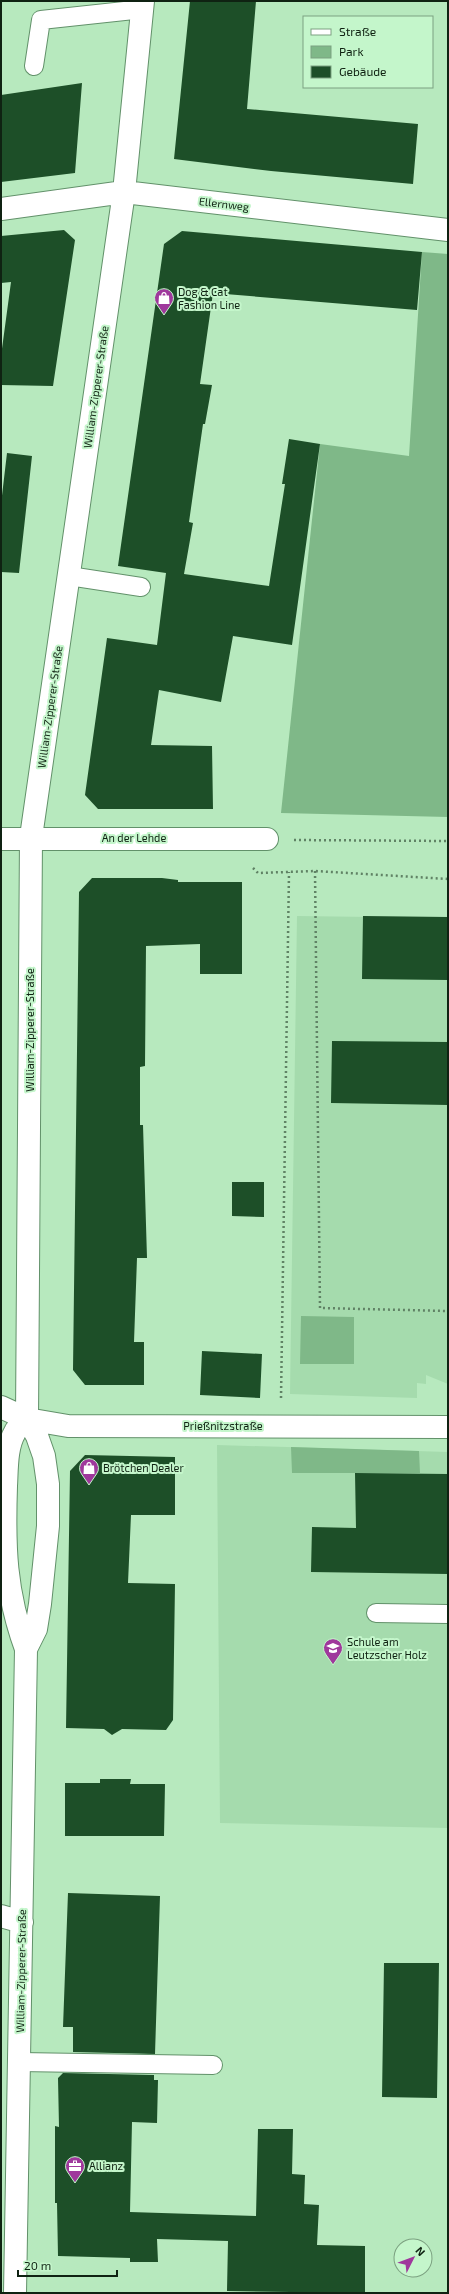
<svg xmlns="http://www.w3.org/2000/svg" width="449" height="2294" font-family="'Exo 2',sans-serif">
<rect width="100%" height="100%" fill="#b7e9be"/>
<path fill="#a5dbad" d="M 297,916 L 448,918 L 448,1384 L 426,1375 L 426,1384 L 417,1383 L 417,1398 L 290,1394 Z
M 217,1445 L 448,1452 L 448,1828 L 220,1823 Z"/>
<path fill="#7fb888" d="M 422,252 L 448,254 L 448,817 L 281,813 L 320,444 L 409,456 Z
M 301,1316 L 354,1317 L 354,1364 L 300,1364 Z
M 291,1447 L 419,1451 L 420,1473 L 292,1473 Z"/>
<path fill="#1d4f28" d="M 190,1 L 256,1 L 247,109 L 418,124 L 413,184 L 271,171 L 174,159 Z
M 82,83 L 75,173 L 1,182 L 1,95 Z
M 64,230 L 75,240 L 53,386 L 1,385 L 1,356 L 11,282 L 1,283 L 1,236 Z
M 182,231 L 422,252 L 417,310 L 213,293 L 200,384 L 212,385 L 205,424 L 203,424 L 189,522 L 193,523 L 184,574 L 269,586 L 285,484 L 282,484 L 289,439 L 320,444 L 292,645 L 233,636 L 221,702 L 159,690 L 151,745 L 212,746 L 213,809 L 98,809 L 85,795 L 107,638 L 157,645 L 166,573 L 118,566 L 164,244 Z
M 7,453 L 32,456 L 19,573 L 1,572 L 1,504 Z
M 92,878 L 162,878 L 178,880 L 178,882 L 242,882 L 242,974 L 200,974 L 200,944 L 146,946 L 145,1066 L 140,1067 L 140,1125 L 143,1125 L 147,1258 L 137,1258 L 134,1342 L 144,1342 L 144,1385 L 85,1385 L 73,1370 L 79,892 Z
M 363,916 L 448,917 L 448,980 L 362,979 Z
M 332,1041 L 448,1042 L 448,1105 L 331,1103 Z
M 232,1182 L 264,1182 L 264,1217 L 232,1216 Z
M 202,1351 L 262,1354 L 260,1398 L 200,1395 Z
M 85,1455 L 175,1457 L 175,1515 L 131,1515 L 128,1583 L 175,1584 L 173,1720 L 166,1730 L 122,1729 L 112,1735 L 104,1729 L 66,1728 L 70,1471 Z
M 355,1473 L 448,1474 L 448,1574 L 311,1572 L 312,1527 L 356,1528 Z
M 100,1779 L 131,1779 L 130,1784 L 165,1784 L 164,1836 L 65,1836 L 65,1783 L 100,1783 Z
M 68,1893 L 160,1896 L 155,2054 L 73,2052 L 73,2027 L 63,2027 Z
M 384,1963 L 439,1963 L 437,2098 L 382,2097 Z
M 63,2073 L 154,2075 L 154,2080 L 158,2080 L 157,2123 L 132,2122 L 130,2212 L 256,2216 L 258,2129 L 293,2129 L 292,2174 L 305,2175 L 304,2204 L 319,2205 L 317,2245 L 365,2246 L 365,2293 L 227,2291 L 228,2241 L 157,2239 L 158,2262 L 130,2262 L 130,2258 L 58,2256 L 57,2203 L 55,2203 L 55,2126 L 59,2127 L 58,2078 Z"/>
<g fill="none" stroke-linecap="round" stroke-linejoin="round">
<defs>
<path id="service" d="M 34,66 L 41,20 L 143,9
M 69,576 L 141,587
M 376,1613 L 448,1614
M 19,2062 L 213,2065"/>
<path id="minor" d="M 1,209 L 124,192 L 448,230
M 1,839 L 267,839
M 1,1407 L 27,1419 L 68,1426 L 448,1427
M 26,1649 L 36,1629 L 40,1604 L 48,1526 L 48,1484 L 44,1456 L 37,1436 L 27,1419 L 31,837 L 124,192 L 143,1
M 1,1916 L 22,1922
M 15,2293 L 26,1649 C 5,1592 4,1546 6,1486 C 7,1470 6,1447 15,1432 C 17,1427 23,1423 27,1419"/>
</defs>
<use href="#service" stroke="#62916a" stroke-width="20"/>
<use href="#minor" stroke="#62916a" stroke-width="24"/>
<path stroke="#608265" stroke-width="2.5" stroke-dasharray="2 3" stroke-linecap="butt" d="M 294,840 L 448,841
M 253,868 L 258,873 L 315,871 L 448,879
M 315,871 L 320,1308 L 448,1311
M 281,1398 L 289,872"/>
<use href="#service" stroke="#fff" stroke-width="18"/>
<use href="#minor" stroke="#fff" stroke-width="22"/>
</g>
<defs>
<symbol id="shop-pin" viewBox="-11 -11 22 30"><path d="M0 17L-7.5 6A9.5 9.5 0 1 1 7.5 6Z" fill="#9f389c" stroke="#c4f6cb"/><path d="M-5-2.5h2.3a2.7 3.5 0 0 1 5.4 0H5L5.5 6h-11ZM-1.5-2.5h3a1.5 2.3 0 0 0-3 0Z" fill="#fff"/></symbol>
<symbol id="school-pin" viewBox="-11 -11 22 30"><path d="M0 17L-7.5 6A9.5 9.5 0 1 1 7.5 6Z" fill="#9f389c" stroke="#c4f6cb"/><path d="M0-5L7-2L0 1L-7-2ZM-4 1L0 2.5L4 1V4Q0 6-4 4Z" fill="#fff"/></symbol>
<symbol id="office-pin" viewBox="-11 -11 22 30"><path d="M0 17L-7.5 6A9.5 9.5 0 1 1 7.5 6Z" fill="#9f389c" stroke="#c4f6cb"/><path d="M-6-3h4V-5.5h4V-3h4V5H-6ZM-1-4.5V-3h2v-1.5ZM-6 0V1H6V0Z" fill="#fff"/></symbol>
</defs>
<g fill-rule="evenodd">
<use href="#shop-pin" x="153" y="287" width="22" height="30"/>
<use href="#shop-pin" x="78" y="1457" width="22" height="30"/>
<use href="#school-pin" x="322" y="1637" width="22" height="30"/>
<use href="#office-pin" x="64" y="2155" width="22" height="30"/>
</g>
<g text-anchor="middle" stroke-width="4" stroke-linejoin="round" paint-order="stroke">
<g font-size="11" fill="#0f2212" stroke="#c4f6cb">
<text transform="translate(224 204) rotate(7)" y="4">Ellernweg</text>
<text transform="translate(96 387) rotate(-82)" y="4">William-Zipperer-Straße</text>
<text transform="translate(50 707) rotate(-82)" y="4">William-Zipperer-Straße</text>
<text x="134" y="842">An der Lehde</text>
<text transform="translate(30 1030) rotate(-90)" y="4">William-Zipperer-Straße</text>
<text x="223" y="1430">Prießnitzstraße</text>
<text transform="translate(21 1971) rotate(-89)" y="4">William-Zipperer-Straße</text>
</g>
<g font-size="11" fill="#0f2212" stroke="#c4f6cb" text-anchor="start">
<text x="178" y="296">Dog &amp; Cat<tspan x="178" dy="13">Fashion Line</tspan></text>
<text x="103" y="1472">Brötchen Dealer</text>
<text x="347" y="1646">Schule am<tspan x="347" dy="13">Leutzscher Holz</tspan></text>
<text x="89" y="2170">Allianz</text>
</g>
</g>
<rect width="449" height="2294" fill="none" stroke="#0f2212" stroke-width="4"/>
<rect x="303" y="16" width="130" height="72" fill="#c4f6cb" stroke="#7ca181"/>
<rect x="311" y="29" width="20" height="6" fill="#ffffff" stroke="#7ca181"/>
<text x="339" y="36" font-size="12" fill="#0f2212">Straße</text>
<rect x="311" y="46" width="20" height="12" fill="#7fb888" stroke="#7ca181"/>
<text x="339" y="56" font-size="12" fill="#0f2212">Park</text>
<rect x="311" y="66" width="20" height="12" fill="#1d4f28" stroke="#7ca181"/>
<text x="339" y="76" font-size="12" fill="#0f2212">Gebäude</text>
<g transform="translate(413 2258) rotate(48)"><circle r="19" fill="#c4f6cb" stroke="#7ca181"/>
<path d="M0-3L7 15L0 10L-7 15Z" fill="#9f389c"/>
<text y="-6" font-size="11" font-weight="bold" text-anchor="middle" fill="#0f2212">N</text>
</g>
<path d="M18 2270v6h99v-6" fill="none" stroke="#0f2212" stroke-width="2"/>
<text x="24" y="2270" font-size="12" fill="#0f2212" stroke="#c4f6cb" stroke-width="3" paint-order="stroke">20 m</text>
</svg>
